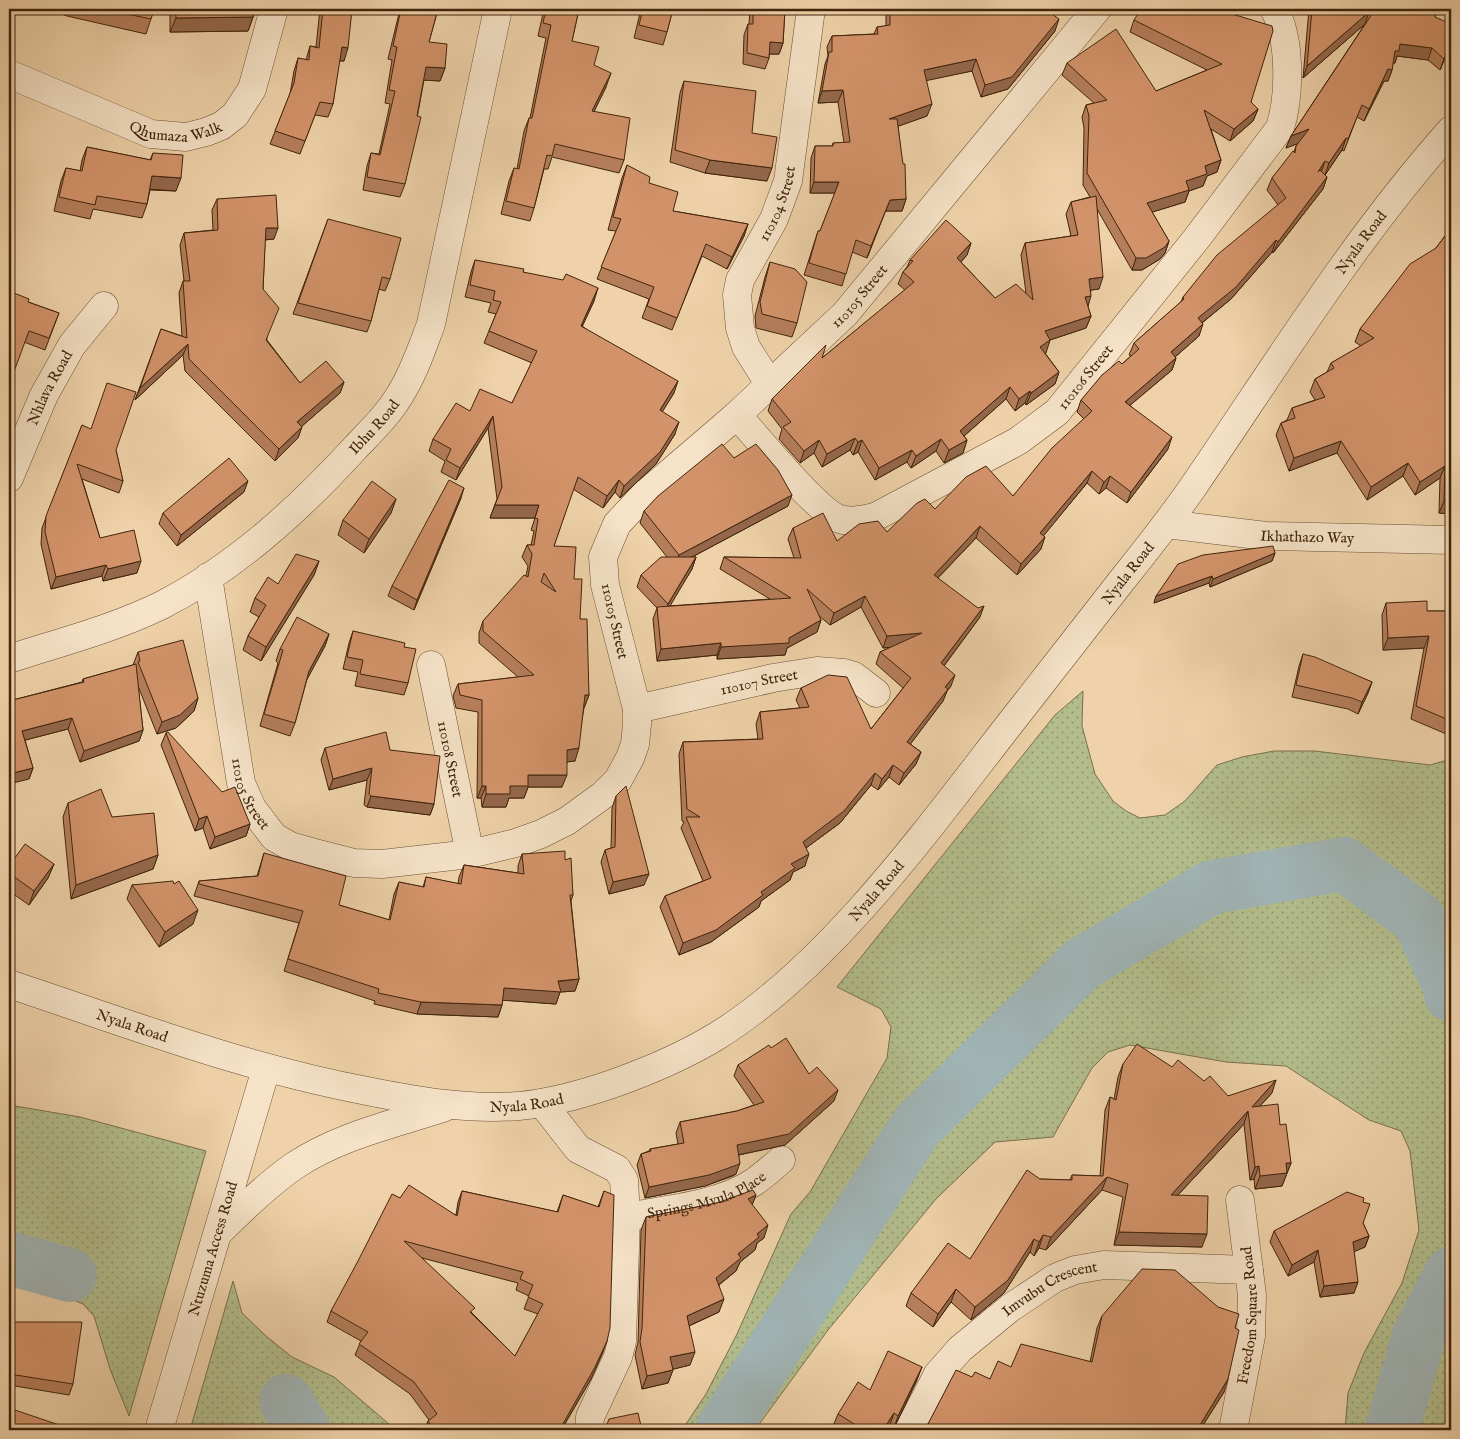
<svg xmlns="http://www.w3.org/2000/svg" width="1460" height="1439" font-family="'IM FELL English',serif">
<defs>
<pattern id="grass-dots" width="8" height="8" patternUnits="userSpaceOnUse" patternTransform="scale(1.25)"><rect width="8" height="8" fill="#b3bd8c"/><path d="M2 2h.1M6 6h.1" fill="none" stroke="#939971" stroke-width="1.8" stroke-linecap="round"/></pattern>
</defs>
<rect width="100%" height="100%" fill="#efd2a9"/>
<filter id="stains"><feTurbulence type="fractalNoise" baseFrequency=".004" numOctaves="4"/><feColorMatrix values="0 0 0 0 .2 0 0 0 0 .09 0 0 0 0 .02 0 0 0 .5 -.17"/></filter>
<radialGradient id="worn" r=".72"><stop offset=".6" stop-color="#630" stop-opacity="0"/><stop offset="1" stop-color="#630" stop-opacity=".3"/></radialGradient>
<path fill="url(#grass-dots)" stroke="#7a704c" d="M 1083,691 L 1082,726 L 1095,774 L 1113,801 L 1126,811 L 1140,818 L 1165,815 L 1185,801 L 1217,765 L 1242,757 L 1274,751 L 1315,751 L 1430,765 L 1451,759 L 1451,1430 L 1345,1430 L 1348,1393 L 1364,1353 L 1402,1283 L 1419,1230 L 1410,1151 L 1401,1131 L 1369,1120 L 1286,1066 L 1226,1062 L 1130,1045 L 1108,1052 L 1092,1068 L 1053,1137 L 995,1142 L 936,1199 L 828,1330 L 755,1430 L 682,1430 L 706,1394 L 737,1334 L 791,1214 L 810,1192 L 887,1058 L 891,1027 L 881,1009 L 837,987 L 1055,715 Z
M 9,1105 L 80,1117 L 206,1151 L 129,1416 L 110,1369 L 94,1316 L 83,1304 L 37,1285 L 9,1280 Z
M 233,1281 L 242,1313 L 266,1336 L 292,1357 L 334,1377 L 396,1430 L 190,1430 Z"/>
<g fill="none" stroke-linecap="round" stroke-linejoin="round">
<path stroke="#a0b4b5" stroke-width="54" d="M 9,1258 L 70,1275
M 286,1401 L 304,1430
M 722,1430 L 916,1127 L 1082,964 L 1212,887 L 1344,864 L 1419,919 L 1450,987 L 1451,995
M 1392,1430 L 1419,1336 L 1451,1274"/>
<defs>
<g id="minor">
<path id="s1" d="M 9,74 L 151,134 L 186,137 L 206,132 L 221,126 L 235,115 L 252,89 L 274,9"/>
<path id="s2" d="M 770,385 L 746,347 L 740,328 L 737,295 L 740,280 L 774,219 L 788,181 L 811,9"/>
<path id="s3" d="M 737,415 C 756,436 818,513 840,519 C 851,523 864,519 875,517 L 1018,441 L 1057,412 L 1197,238 L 1280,128 C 1290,96 1291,38 1274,9"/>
<path id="s4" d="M 9,478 L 44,395 L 72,345 L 104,306"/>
<path id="s5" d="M 1166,524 L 1266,536 L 1451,540"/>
<path id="s6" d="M 208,577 L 241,783 L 252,808 L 274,837 L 290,846 L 311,852 L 354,863 L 382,864 L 470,854 L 516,843 L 541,834 L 567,821 L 603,795 L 618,780 L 630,758 L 635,744 L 637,724 L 637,709 L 605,585 L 603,557 L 617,524 L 645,494 L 737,415 L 845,314 L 1097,9"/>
<path id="s7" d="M 9,659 C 61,642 113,629 162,605 C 236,567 299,509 355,448 C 371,431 389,414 401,393 C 414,372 422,348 431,324 L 498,9"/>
<path id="s8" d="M 431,665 L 470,854"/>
<path id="s9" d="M 637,709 L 773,678 L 817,671 L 844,673 L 854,676 L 876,693"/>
<path id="s10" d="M 9,984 C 127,1023 244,1068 367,1091 C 417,1101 468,1110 519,1106 C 550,1103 583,1094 612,1084 C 649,1071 684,1056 717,1036 C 828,967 925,833 1005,730 C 1044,680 1084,629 1123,579 C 1147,549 1171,519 1193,487 C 1276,366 1353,240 1451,130"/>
<path d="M 542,1103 L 578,1149 L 617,1169 L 624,1180 L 626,1217 L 622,1341 L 618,1357 L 590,1417 L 589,1430"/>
<path id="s11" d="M 626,1217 C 665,1210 720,1205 754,1182 C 763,1176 772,1168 781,1160"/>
<path d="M 220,1231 C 243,1208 267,1185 294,1166 C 339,1136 393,1124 443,1108"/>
<path id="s12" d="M 159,1430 L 266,1069"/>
<path id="s13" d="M 909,1430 L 938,1374 L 960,1349 L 1010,1308 L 1055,1278 L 1075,1270 L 1104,1265 L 1249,1270"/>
<path id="s14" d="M 1233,1430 L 1251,1336 L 1252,1295 L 1240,1200"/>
</g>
</defs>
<use href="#minor" stroke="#6c5033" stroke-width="29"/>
<use href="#minor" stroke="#f5e2c7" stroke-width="28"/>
</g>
<path fill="#b57e5b" stroke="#40240c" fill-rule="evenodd" d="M 49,9 L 154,9 L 146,34 L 67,16 Z
M 170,9 L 256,9 L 248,31 L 170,32 Z
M 320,9 L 352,9 L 344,61 L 339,61 L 333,104 L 328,117 L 315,115 L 300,154 L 270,144 L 290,94 L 294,71 L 298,58 L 306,60 L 310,46 L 316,47 Z
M 400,9 L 438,9 L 429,42 L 445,68 L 440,81 L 424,80 L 405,184 L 400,197 L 363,190 L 367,166 L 371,153 L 379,154 L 390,104 L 385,103 L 392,60 L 388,59 Z
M 544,9 L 579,9 L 572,41 L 594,65 L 606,87 L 594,111 L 624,160 L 619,173 L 552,157 L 548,169 L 544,169 L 534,208 L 530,221 L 501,214 L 509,181 L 514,168 L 517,169 L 524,131 L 529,118 L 530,118 L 546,38 L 538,36 Z
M 641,9 L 673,9 L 667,32 L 663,45 L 634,38 Z
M 750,9 L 785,9 L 783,43 L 779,54 L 769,54 L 769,58 L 765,69 L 743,64 L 744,35 L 748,24 L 749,24 Z
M 886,9 L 1058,9 L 1053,15 L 1055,31 L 1008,89 L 981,97 L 972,71 L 926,80 L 927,116 L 898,126 L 906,199 L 902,211 L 885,211 L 867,258 L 852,252 L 842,286 L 804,275 L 818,231 L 820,231 L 835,193 L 810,193 L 811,158 L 815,146 L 832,146 L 833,143 L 844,143 L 838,102 L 818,103 L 825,64 L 828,56 L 827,47 L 832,36 L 874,34 L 877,27 L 886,26 Z
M 1309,9 L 1436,9 L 1435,17 L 1451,44 L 1440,70 L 1428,60 L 1397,56 L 1395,63 L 1393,63 L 1392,70 L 1388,81 L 1384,81 L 1364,121 L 1357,117 L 1344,151 L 1342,150 L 1325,175 L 1327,177 L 1323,189 L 1273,253 L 1272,252 L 1231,299 L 1202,323 L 1199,336 L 1175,357 L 1176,358 L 1172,370 L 1130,405 L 1168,449 L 1127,503 L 1106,488 L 1099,494 L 1087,483 L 1043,536 L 1041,549 L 1017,575 L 976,538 L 938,578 L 980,617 L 944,666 L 951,686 L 947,691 L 943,701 L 910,744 L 921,752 L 916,764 L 899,785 L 889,777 L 878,790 L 871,785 L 840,823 L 806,848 L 805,866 L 793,872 L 790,880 L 761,901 L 759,907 L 711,942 L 679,955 L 660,907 L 665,896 L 703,881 L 681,828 L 684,822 L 682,821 L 679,754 L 683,742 L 758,739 L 756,724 L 760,712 L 800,708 L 796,700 L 801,688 L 871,729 L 903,688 L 876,664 L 880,652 L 891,647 L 883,648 L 861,607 L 830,625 L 818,615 L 821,620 L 817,632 L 787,648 L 785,655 L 717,659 L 717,655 L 657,661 L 653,619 L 657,608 L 637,587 L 641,575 L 667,557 L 640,523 L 644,511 L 734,458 L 788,506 L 692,557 L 696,557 L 692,569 L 669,606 L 770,599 L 720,569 L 724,557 L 794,558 L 788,539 L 793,528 L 837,541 L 887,532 L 935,509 L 1013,496 L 1084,419 L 1077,412 L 1081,400 L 1131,356 L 1129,355 L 1134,343 L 1181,302 L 1183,297 L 1278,205 L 1267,190 L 1272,178 L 1294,152 L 1296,146 L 1298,143 L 1286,148 L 1291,136 L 1365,24 L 1303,78 Z
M 1233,14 L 1251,102 L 1258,109 L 1253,121 L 1230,141 L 1211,129 L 1221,160 L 1217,172 L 1207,176 L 1203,186 L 1189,191 L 1185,202 L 1152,212 L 1169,241 L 1165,253 L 1160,259 L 1142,270 L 1132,270 L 1097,209 L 1099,289 L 1091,290 L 1088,307 L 1091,316 L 1086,328 L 1050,340 L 1045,353 L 1059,372 L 1055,384 L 1026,405 L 1025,403 L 1015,411 L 1006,399 L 964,436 L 967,440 L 963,453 L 944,463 L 936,451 L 911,468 L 907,462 L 875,480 L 858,452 L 853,455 L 850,450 L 822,467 L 814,453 L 800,463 L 779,439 L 782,429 L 768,411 L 772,399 L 905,290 L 898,284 L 903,272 L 907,267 L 910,260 L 971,243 L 967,255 L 961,262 L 995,298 L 1026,293 L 1021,255 L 1025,243 L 1071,236 L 1066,214 L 1071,202 L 1090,197 L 1083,185 L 1084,128 L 1082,117 L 1086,105 L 1094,103 L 1062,75 L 1067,63 L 1156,91 L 1207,70 L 1130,32 L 1134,20 Z
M 684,81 L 752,133 L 767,181 L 705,173 L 670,162 L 680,93 Z
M 87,147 L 150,160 L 153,153 L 176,191 L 150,190 L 147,204 L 142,218 L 93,209 L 90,219 L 54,211 L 61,181 L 66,168 L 80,171 L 82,160 Z
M 627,165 L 649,183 L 673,211 L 748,224 L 744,236 L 727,269 L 702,256 L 672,330 L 642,318 L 649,299 L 597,279 L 616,231 L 608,230 L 622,178 Z
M 217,199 L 274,239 L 265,240 L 263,289 L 267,340 L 300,383 L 344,382 L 340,393 L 302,426 L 298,438 L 275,461 L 185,371 L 183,355 L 135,400 L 161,329 L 182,336 L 179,293 L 183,281 L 184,281 L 180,245 L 184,233 L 213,230 L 212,210 Z
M 328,219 L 390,279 L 385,291 L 379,289 L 371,321 L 367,332 L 293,314 Z
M 1451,228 L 1451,514 L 1439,513 L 1440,478 L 1415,495 L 1403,476 L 1367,500 L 1337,453 L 1289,471 L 1276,435 L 1281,423 L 1287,420 L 1292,408 L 1315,400 L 1310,392 L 1315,379 L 1327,372 L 1331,363 L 1361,346 L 1355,342 L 1360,329 L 1436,248 Z
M 475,260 L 523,272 L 594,301 L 582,326 L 674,393 L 662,411 L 675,434 L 656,464 L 620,498 L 615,492 L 603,508 L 573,489 L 554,546 L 574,579 L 580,619 L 589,695 L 584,708 L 575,761 L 567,762 L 562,787 L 528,787 L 524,798 L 509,798 L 506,807 L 482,807 L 481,798 L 477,798 L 478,712 L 456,708 L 453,696 L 458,684 L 518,677 L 479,643 L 479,633 L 483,621 L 526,576 L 528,566 L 522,557 L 527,545 L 531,545 L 534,531 L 531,530 L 535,518 L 490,518 L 497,499 L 488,428 L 456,480 L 441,472 L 445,461 L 429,451 L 433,439 L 470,411 L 512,403 L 532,363 L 484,343 L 496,314 L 488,312 L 491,303 L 465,297 L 471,272 Z
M 770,262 L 797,323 L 792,337 L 756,328 L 755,316 L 765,277 Z
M 28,302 L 59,313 L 45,350 L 24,342 Z
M 82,425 L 116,450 L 123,481 L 119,493 L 82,479 L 100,538 L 137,573 L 103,581 L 102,576 L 51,589 L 41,544 L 42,528 Z
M 244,492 L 177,546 L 159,524 L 163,513 Z
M 461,498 L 414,610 L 388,596 L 392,586 Z
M 396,499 L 391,513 L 364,553 L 338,535 L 343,520 Z
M 1275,553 L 1272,561 L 1210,587 L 1209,583 L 1154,603 L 1156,596 Z
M 319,561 L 314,575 L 261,661 L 243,650 L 248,636 L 259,617 L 250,612 L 255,598 L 278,584 Z
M 1386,603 L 1427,611 L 1451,611 L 1451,736 L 1411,719 L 1424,648 L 1383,650 L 1382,615 Z
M 353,631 L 404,647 L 408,683 L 404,695 L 355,686 L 358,672 L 343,669 L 349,643 Z
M 329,634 L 325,646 L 307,679 L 295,723 L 290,736 L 260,726 L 278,663 L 276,661 L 280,649 Z
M 138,652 L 198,698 L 194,711 L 176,728 L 157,734 L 138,686 L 143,730 L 139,741 L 80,762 L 68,729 L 25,740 L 33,768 L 29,779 L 9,701 L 82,682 L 83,679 L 133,665 Z
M 1303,654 L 1372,682 L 1368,693 L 1358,714 L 1348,709 L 1292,697 L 1299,666 Z
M 166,733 L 250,824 L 246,836 L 210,849 L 203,828 L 195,831 L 161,745 Z
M 325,748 L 390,750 L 434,804 L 430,815 L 367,807 L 364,805 L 367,780 L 329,790 L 321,760 Z
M 616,796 L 644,885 L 609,894 L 601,862 L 605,850 L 611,848 L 612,808 Z
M 68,803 L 112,817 L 158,855 L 153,869 L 71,899 L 63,817 Z
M 264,853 L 339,905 L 389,920 L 394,894 L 399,882 L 423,887 L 426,877 L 458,884 L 459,877 L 464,865 L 518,873 L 518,866 L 522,854 L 565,860 L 573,895 L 571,901 L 579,979 L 575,991 L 560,992 L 556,1004 L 502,1000 L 502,1005 L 498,1017 L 417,1014 L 374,1004 L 375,1001 L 284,971 L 299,923 L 194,896 L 199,881 L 257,876 Z
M 54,864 L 48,878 L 29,905 L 9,891 L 9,866 Z
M 174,884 L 193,924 L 159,947 L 127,899 L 132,885 Z
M 771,1048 L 809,1074 L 834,1101 L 785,1145 L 739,1155 L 736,1174 L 733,1176 L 705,1186 L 645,1198 L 637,1165 L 641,1154 L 649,1151 L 650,1149 L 678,1144 L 676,1133 L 680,1122 L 737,1111 L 754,1105 L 734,1076 L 738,1065 Z
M 1123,1064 L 1172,1067 L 1204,1081 L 1228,1096 L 1272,1093 L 1260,1106 L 1280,1125 L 1291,1163 L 1282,1186 L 1255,1189 L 1254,1179 L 1250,1180 L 1244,1124 L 1178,1195 L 1202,1247 L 1114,1245 L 1123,1197 L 1102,1190 L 1046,1250 L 1039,1248 L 1034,1256 L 1030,1252 L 1004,1293 L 971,1320 L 951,1302 L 933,1327 L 906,1306 L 911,1293 L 970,1259 L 1040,1179 L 1070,1180 L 1072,1175 L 1100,1176 L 1105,1110 L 1110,1097 L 1114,1099 L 1118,1077 Z
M 462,1191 L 557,1212 L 563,1195 L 598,1207 L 604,1191 L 603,1352 L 591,1379 L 562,1429 L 583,1430 L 424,1430 L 428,1421 L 429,1420 L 410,1394 L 355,1355 L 361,1341 L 327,1322 L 331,1311 L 400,1198 L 456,1215 L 458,1202 ZM 422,1258 L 518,1283 L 516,1290 L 529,1296 L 524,1309 L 538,1314 L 515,1356 L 473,1314 Z
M 756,1195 L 752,1205 L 764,1238 L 757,1243 L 755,1250 L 740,1262 L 736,1271 L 719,1285 L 719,1312 L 689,1326 L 690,1365 L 673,1369 L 668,1383 L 642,1389 L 635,1355 L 638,1342 L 641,1230 L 646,1217 L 717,1203 Z
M 1363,1202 L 1363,1223 L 1369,1236 L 1365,1247 L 1354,1251 L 1354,1293 L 1320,1297 L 1314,1262 L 1288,1276 L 1270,1242 L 1274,1231 Z
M 1102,1316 L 1235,1328 L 1224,1392 L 1200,1430 L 922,1430 L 972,1377 L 990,1379 L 1011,1367 L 1090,1362 L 1097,1328 Z
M 9,1322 L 73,1384 L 69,1395 L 9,1385 Z
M 917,1380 L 894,1428 L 890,1425 L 886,1430 L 839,1430 L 833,1426 L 838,1414 L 870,1390 Z"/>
<path fill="#94674a" stroke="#40240c" d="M 1052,9 L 1058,9 L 1045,23 L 1049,12 Z
M 1369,12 L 1365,24 L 1303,78 L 1307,66 Z
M 253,17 L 248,31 L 170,32 L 176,18 Z
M 1059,19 L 1055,31 L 1008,89 L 981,97 L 985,85 Z
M 770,42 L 783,43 L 779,54 L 766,54 Z
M 1451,42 L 1451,44 L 1440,70 L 1444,59 Z
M 1400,44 L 1432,48 L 1428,60 L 1397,56 L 1395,63 L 1391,63 L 1395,51 Z
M 342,47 L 348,48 L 344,61 L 337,60 Z
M 976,59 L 972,71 L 920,82 L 924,70 Z
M 426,67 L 445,68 L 440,81 L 421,80 Z
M 1388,69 L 1392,70 L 1388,81 L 1384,81 L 1364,121 L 1369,109 Z
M 611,73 L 606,87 L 588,124 L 592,111 Z
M 843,90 L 838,102 L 818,103 L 822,91 Z
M 932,104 L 927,116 L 885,131 L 889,119 Z
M 1258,109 L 1253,121 L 1230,141 L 1234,129 Z
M 1309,129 L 1305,141 L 1286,148 L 1291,136 Z
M 1346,138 L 1342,150 L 1325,175 L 1329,163 Z
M 710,160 L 772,168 L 767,181 L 705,173 Z
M 1221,160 L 1217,172 L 1207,176 L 1203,186 L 1189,191 L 1185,202 L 1143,215 L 1147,203 L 1186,181 L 1205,166 Z
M 1325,161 L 1321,173 L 1318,172 Z
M 152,176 L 181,178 L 176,191 L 147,189 Z
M 1327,177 L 1323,189 L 1273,253 L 1278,242 Z
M 814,182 L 839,182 L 835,193 L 810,193 Z
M 906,199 L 902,211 L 885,211 L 867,258 L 890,200 Z
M 748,224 L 744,236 L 727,269 L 732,257 Z
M 266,228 L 278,228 L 274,239 L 262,240 Z
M 1276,240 L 1272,252 L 1231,299 L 1193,330 L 1198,318 Z
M 1169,241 L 1165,253 L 1160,259 L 1142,270 L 1132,270 L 1136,258 Z
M 971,243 L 967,255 L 953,270 L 957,258 Z
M 1103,277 L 1099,289 L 1084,291 L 1089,279 Z
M 598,288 L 594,301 L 577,338 L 581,326 Z
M 1091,296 L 1087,309 L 1085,297 Z
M 1091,316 L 1086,328 L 1050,340 L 1046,353 L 1036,359 L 1045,331 Z
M 1203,324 L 1199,336 L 1167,364 L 1171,352 Z
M 188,344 L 183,355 L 135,400 L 140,388 Z
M 1176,358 L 1172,370 L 1121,413 L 1125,402 Z
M 1059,372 L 1055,384 L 1026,405 L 1031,393 Z
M 678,381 L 674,393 L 656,422 L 660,410 Z
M 344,382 L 340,393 L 293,434 L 297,422 Z
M 1010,387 L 1006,399 L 956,443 L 960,431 Z
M 1030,391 L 1025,403 L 1015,411 L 1019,399 Z
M 493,416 L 488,428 L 456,480 L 460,468 Z
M 679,422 L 675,434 L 656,464 L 620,498 L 624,486 Z
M 302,427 L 298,438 L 275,461 L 279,449 Z
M 1172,437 L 1168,449 L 1127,503 L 1131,492 Z
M 855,438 L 850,450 L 822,467 L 827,454 Z
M 941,439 L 936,451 L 911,468 L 916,456 Z
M 819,440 L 814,453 L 800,463 L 804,451 Z
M 862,440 L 858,452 L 853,455 L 858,442 Z
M 967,440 L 963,453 L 944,463 L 949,450 Z
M 1341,441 L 1337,453 L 1289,471 L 1294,458 Z
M 912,450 L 907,462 L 875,480 L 879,468 Z
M 1408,463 L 1403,476 L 1367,500 L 1371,487 Z
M 1445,466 L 1440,478 L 1415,495 L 1420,482 Z
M 1092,471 L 1087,483 L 1036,545 L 1040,533 Z
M 1110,476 L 1106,488 L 1099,494 L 1104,482 Z
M 619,480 L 615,492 L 603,508 L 607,496 Z
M 248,481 L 244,492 L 177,546 L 181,535 Z
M 464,488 L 461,498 L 414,610 L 417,600 Z
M 792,495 L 788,506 L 675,566 L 679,555 Z
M 396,499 L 391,513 L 364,553 L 369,539 Z
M 1444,501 L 1451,501 L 1451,514 L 1439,513 Z
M 495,505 L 539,505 L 535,518 L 490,518 Z
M 980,526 L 976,538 L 929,587 L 934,575 Z
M 1045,537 L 1041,549 L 1017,575 L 1021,564 Z
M 1275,553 L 1272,561 L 1210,587 L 1213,579 Z
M 696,557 L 692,569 L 664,616 L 668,604 Z
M 141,561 L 137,573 L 103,581 L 108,569 Z
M 319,561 L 314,575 L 261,661 L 266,647 Z
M 106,565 L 102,576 L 51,589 L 56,577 Z
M 1212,576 L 1209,583 L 1154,603 L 1156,596 Z
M 865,596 L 861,607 L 830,625 L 834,613 Z
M 984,606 L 980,617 L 937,675 L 941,663 Z
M 821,620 L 817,632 L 787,648 L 785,655 L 717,659 L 721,647 L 789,638 Z
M 922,633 L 918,645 L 883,648 L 887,636 Z
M 329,634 L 325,646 L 305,683 L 309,671 Z
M 1429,636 L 1424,648 L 1383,650 L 1388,638 Z
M 721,643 L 717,655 L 657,661 L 661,649 Z
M 955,675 L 951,686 L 947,691 L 943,701 L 903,754 L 907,742 L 945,687 Z
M 1372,682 L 1368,693 L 1358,714 L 1362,702 Z
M 585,695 L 589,695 L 584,708 L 580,707 Z
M 198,698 L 194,711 L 176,728 L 157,734 L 162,722 Z
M 72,718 L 68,729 L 18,742 L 22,731 Z
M 143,730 L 139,741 L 80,762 L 84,751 Z
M 579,748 L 575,761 L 563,762 L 567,750 Z
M 921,752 L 916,764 L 899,785 L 904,773 Z
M 893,765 L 889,777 L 878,790 L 882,779 Z
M 33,768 L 29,779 L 9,784 L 9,774 Z
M 372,768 L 367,780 L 329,790 L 333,779 Z
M 875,773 L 871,785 L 840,823 L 799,853 L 803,842 Z
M 528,775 L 567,775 L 562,787 L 528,787 L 524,798 L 509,798 L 506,807 L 482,807 L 486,794 L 510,786 Z
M 482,786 L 486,786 L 481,798 L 477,798 Z
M 371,796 L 434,804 L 430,815 L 367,807 Z
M 207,816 L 203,828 L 195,831 L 199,819 Z
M 250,824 L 246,836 L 210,849 L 215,837 Z
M 809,854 L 805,866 L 793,872 L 790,880 L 761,901 L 759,907 L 711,942 L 679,955 L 683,943 L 761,892 L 791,864 Z
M 158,855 L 153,869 L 71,899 L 76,885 Z
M 54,864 L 48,878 L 29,905 L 34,891 Z
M 649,874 L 644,885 L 609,894 L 613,882 Z
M 198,910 L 193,924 L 159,947 L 165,932 Z
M 579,979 L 575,991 L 560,992 L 556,1004 L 500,1000 L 504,988 Z
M 421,1002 L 502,1005 L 498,1017 L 417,1014 Z
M 1276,1080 L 1272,1093 L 1249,1118 L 1252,1107 Z
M 838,1090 L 834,1101 L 785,1145 L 733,1156 L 737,1145 Z
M 1248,1111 L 1244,1124 L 1166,1208 L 1171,1195 Z
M 740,1163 L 736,1174 L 705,1186 L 645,1198 L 649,1187 Z
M 1286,1163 L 1291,1163 L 1282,1186 L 1255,1189 L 1260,1176 Z
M 1259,1166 L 1254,1179 L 1250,1180 L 1255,1167 Z
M 1107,1177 L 1102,1190 L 1046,1250 L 1051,1237 Z
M 756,1195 L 751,1208 L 748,1199 Z
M 768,1225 L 764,1238 L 757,1243 L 755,1250 L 740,1262 L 736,1271 L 711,1291 L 716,1278 L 757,1234 Z
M 1119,1232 L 1207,1234 L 1202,1247 L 1114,1245 Z
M 1043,1235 L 1039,1248 L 1034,1256 L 1039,1242 Z
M 1369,1236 L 1365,1247 L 1349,1254 L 1353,1242 Z
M 1034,1239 L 1030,1252 L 1004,1293 L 971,1320 L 975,1307 Z
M 1318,1250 L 1314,1262 L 1288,1276 L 1292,1265 Z
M 1358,1282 L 1354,1293 L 1320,1297 L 1324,1286 Z
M 956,1289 L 951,1302 L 933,1327 L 938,1314 Z
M 724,1299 L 719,1312 L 682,1329 L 687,1316 Z
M 607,1341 L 603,1352 L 591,1379 L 561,1430 L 559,1430 Z
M 695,1352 L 690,1365 L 666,1371 L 670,1357 Z
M 922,1367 L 917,1380 L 894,1428 L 898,1416 Z
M 673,1370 L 668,1383 L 642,1389 L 647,1376 Z
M 1228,1379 L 1224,1392 L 1200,1430 L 1197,1430 Z
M 894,1413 L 890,1425 L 886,1430 L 883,1430 Z"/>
<path fill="#d3936a" stroke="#40240c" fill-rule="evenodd" d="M 103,9 L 154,9 L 151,19 Z
M 176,9 L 256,9 L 253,17 L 176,18 Z
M 323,9 L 352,9 L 348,48 L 342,47 L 333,104 L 320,102 L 305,141 L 275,131 L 294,83 L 298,58 L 309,60 L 310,46 L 319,48 Z
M 401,9 L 438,9 L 429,42 L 447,44 L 445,68 L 426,67 L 417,116 L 421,117 L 405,184 L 367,177 L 371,153 L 380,155 L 395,91 L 389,90 L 397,47 L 393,46 Z
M 546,9 L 579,9 L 572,41 L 599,47 L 594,65 L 611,73 L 592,111 L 630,118 L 624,160 L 555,144 L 552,156 L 547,155 L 534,208 L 506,201 L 514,168 L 519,169 L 529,118 L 532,118 L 551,25 L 543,23 Z
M 643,9 L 673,9 L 667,32 L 639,25 Z
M 753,9 L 785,9 L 783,43 L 770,42 L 769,58 L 747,53 L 748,24 L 753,24 Z
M 890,9 L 1052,9 L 1049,12 L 1059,19 L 1012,77 L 985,85 L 976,59 L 924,70 L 932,104 L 889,119 L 897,119 L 903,164 L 905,164 L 906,199 L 890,200 L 871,246 L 856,240 L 846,274 L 809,263 L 818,231 L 820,231 L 839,182 L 814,182 L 815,146 L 833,146 L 833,143 L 850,142 L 843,90 L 822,91 L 829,52 L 832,52 L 832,36 L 878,34 L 877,27 L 890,25 Z
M 1141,9 L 1235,9 L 1232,14 L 1272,26 L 1273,31 L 1251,102 L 1258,109 L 1234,129 L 1204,110 L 1221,160 L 1205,166 L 1207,174 L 1186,181 L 1189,190 L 1147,203 L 1169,241 L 1165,247 L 1146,258 L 1136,258 L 1087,173 L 1089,116 L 1086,105 L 1107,100 L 1067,63 L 1116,29 L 1156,91 L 1222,64 L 1134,20 Z
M 1312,9 L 1436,9 L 1435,17 L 1451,24 L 1451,42 L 1444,59 L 1432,48 L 1400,44 L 1399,51 L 1395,51 L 1392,70 L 1388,69 L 1369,109 L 1362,105 L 1348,139 L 1346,138 L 1329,163 L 1325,161 L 1318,172 L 1320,170 L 1327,177 L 1278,242 L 1276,240 L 1236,287 L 1198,318 L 1203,324 L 1171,352 L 1176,358 L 1125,402 L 1172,437 L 1131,492 L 1110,476 L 1104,482 L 1092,471 L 1040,533 L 1045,537 L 1021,564 L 980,526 L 934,575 L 978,608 L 984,606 L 941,663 L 955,675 L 945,687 L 948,689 L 907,742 L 921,752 L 904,773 L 893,765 L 882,779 L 875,773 L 844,811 L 803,842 L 809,854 L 791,864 L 795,868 L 761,892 L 763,895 L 716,930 L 683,943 L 665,896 L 711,878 L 686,817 L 700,817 L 687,809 L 683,742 L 763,739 L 760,712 L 809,707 L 801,688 L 828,675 L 847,677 L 871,729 L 911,678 L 880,652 L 922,633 L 887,636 L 865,596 L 834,613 L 807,589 L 821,620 L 789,638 L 789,643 L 721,647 L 721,643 L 661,649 L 657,607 L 791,598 L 724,557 L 801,558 L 793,528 L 823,513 L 837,541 L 859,524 L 878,521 L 887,532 L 917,503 L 925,499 L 935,509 L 966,477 L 986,466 L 1013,496 L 1052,448 L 1092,411 L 1081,400 L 1102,375 L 1119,361 L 1122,364 L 1139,349 L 1134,343 L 1184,299 L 1183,297 L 1217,255 L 1286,198 L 1272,178 L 1293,151 L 1295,153 L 1296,146 L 1309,129 L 1291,136 L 1372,14 L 1369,12 L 1307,66 Z
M 684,81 L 756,91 L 752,133 L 777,137 L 772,168 L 710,160 L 675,150 Z
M 87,147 L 151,160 L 153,153 L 183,155 L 181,178 L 152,176 L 147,204 L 97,196 L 95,205 L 59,197 L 66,168 L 82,171 Z
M 627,165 L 650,177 L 649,183 L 678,192 L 673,211 L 748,224 L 732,257 L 706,244 L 677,318 L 647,306 L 654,287 L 601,267 L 621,219 L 613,217 Z
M 276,195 L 278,228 L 266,228 L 263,289 L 279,308 L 266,340 L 300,383 L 326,361 L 344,382 L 297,422 L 302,427 L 279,449 L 189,359 L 188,344 L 140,388 L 161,329 L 187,338 L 183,281 L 190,281 L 184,233 L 218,230 L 217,199 Z
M 1096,196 L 1103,277 L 1089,279 L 1091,296 L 1085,297 L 1091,316 L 1045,331 L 1050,340 L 1040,347 L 1059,372 L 1031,393 L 1030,391 L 1019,399 L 1010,387 L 960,431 L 967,440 L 949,450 L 941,439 L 916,456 L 912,450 L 879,468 L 862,440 L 858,442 L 855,438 L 827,454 L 819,440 L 804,451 L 783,427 L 791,422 L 772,399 L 826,345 L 822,358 L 914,282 L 903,272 L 913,261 L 910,260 L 946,220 L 971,243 L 957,258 L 995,298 L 1016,284 L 1033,300 L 1025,243 L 1078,235 L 1071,202 Z
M 328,219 L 401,238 L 390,279 L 382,277 L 371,321 L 298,303 Z
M 1451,228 L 1451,501 L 1444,501 L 1445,466 L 1420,482 L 1408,463 L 1371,487 L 1341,441 L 1294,458 L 1281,423 L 1295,418 L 1292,408 L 1325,397 L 1315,379 L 1334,368 L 1331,363 L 1374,338 L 1360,329 L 1410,264 L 1436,248 Z
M 475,260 L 524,269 L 523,272 L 563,280 L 566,274 L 598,288 L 581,326 L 678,381 L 660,410 L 679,422 L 660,452 L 624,486 L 619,480 L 607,496 L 578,477 L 554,546 L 576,547 L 574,579 L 582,579 L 580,619 L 587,619 L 589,695 L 585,695 L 579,748 L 567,750 L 567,775 L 528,775 L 528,786 L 510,786 L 510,794 L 486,794 L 486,786 L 482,786 L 482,700 L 460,695 L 458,684 L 534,675 L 483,631 L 483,621 L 524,575 L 528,577 L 532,554 L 527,545 L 534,545 L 538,519 L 535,518 L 539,505 L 495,505 L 502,487 L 493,416 L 460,468 L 446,460 L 451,449 L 433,439 L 456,403 L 470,411 L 480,389 L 512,403 L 537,351 L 489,331 L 501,302 L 493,300 L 495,291 L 470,285 ZM 544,573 L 556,592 L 541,582 Z
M 770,262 L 795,269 L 807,282 L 797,323 L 762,314 L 760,302 Z
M 9,291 L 29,299 L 28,302 L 59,313 L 49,338 L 29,331 L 9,385 Z
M 107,383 L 136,392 L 116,450 L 123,481 L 77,464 L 100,538 L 134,530 L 141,561 L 108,569 L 106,565 L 56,577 L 45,532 L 46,516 L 82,425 L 91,429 Z
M 722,444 L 734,458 L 756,444 L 778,470 L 792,495 L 679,555 L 644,511 L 658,496 Z
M 229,458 L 248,481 L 181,535 L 163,513 Z
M 449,480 L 464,488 L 417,600 L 392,586 Z
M 372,481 L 396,499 L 369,539 L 343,520 Z
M 1273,546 L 1275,553 L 1213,579 L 1212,576 L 1156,596 L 1178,564 L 1203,555 Z
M 296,554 L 319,561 L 266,647 L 248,636 L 266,605 L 255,598 L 268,577 L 278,584 Z
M 661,557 L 696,557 L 668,604 L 641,575 Z
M 1427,601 L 1427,611 L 1451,611 L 1451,721 L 1416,706 L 1429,636 L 1388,638 L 1386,603 Z
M 297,617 L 329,634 L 309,671 L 295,723 L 264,714 L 283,650 L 280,649 Z
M 353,631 L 405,643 L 404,647 L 416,649 L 408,683 L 360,674 L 363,660 L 347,657 Z
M 183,640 L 198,698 L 180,715 L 162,722 L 138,662 L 140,661 L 138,652 Z
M 1303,654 L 1315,657 L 1372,682 L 1362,702 L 1352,698 L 1296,685 Z
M 136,664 L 143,730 L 84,751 L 72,718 L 22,731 L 33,768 L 9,774 L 9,701 L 84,682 L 83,679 Z
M 168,732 L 222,792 L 235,787 L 250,824 L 215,837 L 207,816 L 199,819 L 166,733 Z
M 386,732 L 390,750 L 440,756 L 434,804 L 371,796 L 369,794 L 372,768 L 333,779 L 325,748 Z
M 626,786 L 649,874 L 613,882 L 605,850 L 615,847 L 616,796 Z
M 101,789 L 112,817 L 154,813 L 158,855 L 76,885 L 68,803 Z
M 25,844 L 54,864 L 34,891 L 9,873 L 9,866 Z
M 565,851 L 565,860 L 571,858 L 573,895 L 570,895 L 579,979 L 558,981 L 561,992 L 504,988 L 502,1005 L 421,1002 L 378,993 L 379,989 L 288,959 L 303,911 L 199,884 L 199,881 L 258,876 L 264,853 L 346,876 L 339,905 L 390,920 L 399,882 L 424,887 L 426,877 L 461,884 L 464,865 L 524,874 L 522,854 Z
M 173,881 L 174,884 L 179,881 L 198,910 L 165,932 L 132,885 Z
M 786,1038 L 809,1074 L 817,1067 L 838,1090 L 789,1134 L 737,1145 L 740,1163 L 737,1165 L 709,1175 L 649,1187 L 641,1154 L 651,1151 L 650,1149 L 684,1143 L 680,1122 L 737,1111 L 764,1102 L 738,1065 L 769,1045 L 771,1048 Z
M 1137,1044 L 1172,1067 L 1178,1060 L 1204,1081 L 1210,1076 L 1228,1096 L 1276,1080 L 1252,1107 L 1278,1104 L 1280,1125 L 1286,1124 L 1291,1163 L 1286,1163 L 1287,1173 L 1260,1176 L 1259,1166 L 1255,1167 L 1248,1111 L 1171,1195 L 1208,1196 L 1207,1234 L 1119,1232 L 1128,1184 L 1107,1177 L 1051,1237 L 1043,1235 L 1039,1242 L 1034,1239 L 1008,1280 L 975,1307 L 956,1289 L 938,1314 L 911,1293 L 948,1243 L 970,1259 L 1027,1170 L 1040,1179 L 1072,1180 L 1072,1175 L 1103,1176 L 1110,1097 L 1116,1100 L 1123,1064 Z
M 409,1185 L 457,1216 L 462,1191 L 558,1212 L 563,1195 L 599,1207 L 604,1191 L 614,1195 L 610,1328 L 607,1341 L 595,1367 L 560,1429 L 579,1425 L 583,1430 L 434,1430 L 428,1421 L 437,1414 L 414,1382 L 359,1344 L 368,1332 L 331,1311 L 358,1261 L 392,1194 L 400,1198 ZM 404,1241 L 523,1272 L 520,1279 L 533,1285 L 528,1297 L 543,1304 L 515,1356 L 470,1312 L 475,1308 Z
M 753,1190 L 756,1195 L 748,1199 L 768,1225 L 757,1234 L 759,1237 L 738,1254 L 741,1258 L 716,1278 L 724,1299 L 687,1316 L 695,1352 L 670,1357 L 673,1370 L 647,1376 L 640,1342 L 642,1328 L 646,1217 L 717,1203 Z
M 1347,1192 L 1364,1198 L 1363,1202 L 1370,1204 L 1363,1223 L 1369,1236 L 1353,1242 L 1358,1282 L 1324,1286 L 1318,1250 L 1292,1265 L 1274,1231 Z
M 1142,1269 L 1175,1270 L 1218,1307 L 1239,1314 L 1235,1328 L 1239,1330 L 1228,1379 L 1197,1430 L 922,1430 L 928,1424 L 956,1370 L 972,1377 L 975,1372 L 990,1379 L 998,1361 L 1011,1367 L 1021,1344 L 1092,1362 L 1102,1316 Z
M 9,1322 L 82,1322 L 73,1384 L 9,1374 Z
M 888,1351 L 922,1367 L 898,1416 L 894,1413 L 883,1430 L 864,1430 L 838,1414 L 858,1382 L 870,1390 Z
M 9,1408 L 74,1430 L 9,1430 Z
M 638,1413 L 642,1430 L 603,1430 L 606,1427 L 609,1419 Z"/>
<g text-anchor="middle" stroke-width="4" stroke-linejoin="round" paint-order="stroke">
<g font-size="15" fill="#40240c" stroke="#f5e2c7">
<text dy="5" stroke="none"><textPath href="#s1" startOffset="179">Qhumaza Walk</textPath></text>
<text dy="5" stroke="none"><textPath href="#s2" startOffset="199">110104 Street</textPath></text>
<text dy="5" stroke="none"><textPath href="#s10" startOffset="1765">Nyala Road</textPath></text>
<text dy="5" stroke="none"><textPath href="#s6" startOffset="1242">110105 Street</textPath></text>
<text dy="5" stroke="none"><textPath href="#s3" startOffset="438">110106 Street</textPath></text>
<text dy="5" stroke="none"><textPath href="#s4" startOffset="99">Nhlava Road</textPath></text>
<text dy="5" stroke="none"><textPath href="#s7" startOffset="441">Ibhu Road</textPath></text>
<text dy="5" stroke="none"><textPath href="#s5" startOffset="142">Ikhathazo Way</textPath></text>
<text dy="5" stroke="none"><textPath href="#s10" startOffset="1360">Nyala Road</textPath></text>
<text transform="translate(615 621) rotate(77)" y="5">110105 Street</text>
<text dy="5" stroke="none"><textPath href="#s9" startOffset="125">110107 Street</textPath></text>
<text dy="5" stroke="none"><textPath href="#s8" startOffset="96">110108 Street</textPath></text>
<text dy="5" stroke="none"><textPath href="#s6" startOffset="222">110105 Street</textPath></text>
<text dy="5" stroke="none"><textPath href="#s10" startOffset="955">Nyala Road</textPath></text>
<text dy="5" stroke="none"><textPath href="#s10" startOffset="130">Nyala Road</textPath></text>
<text dy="5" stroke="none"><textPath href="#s10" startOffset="535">Nyala Road</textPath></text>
<text dy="5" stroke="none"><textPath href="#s11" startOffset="84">Springs Mvula Place</textPath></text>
<text dy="5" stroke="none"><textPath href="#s12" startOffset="189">Ntuzuma Access Road</textPath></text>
<text dy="5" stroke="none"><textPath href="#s13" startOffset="206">Imvubu Crescent</textPath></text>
<text dy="5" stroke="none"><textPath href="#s14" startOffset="116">Freedom Square Road</textPath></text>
</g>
</g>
<rect width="1460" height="1439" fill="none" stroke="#efd2a9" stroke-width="30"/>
<rect x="10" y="10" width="1440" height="1419" fill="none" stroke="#40240c" stroke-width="2.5"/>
<rect x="15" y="15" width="1430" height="1409" fill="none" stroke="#40240c"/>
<rect width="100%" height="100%" filter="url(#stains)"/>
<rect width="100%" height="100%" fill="url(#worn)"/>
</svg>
